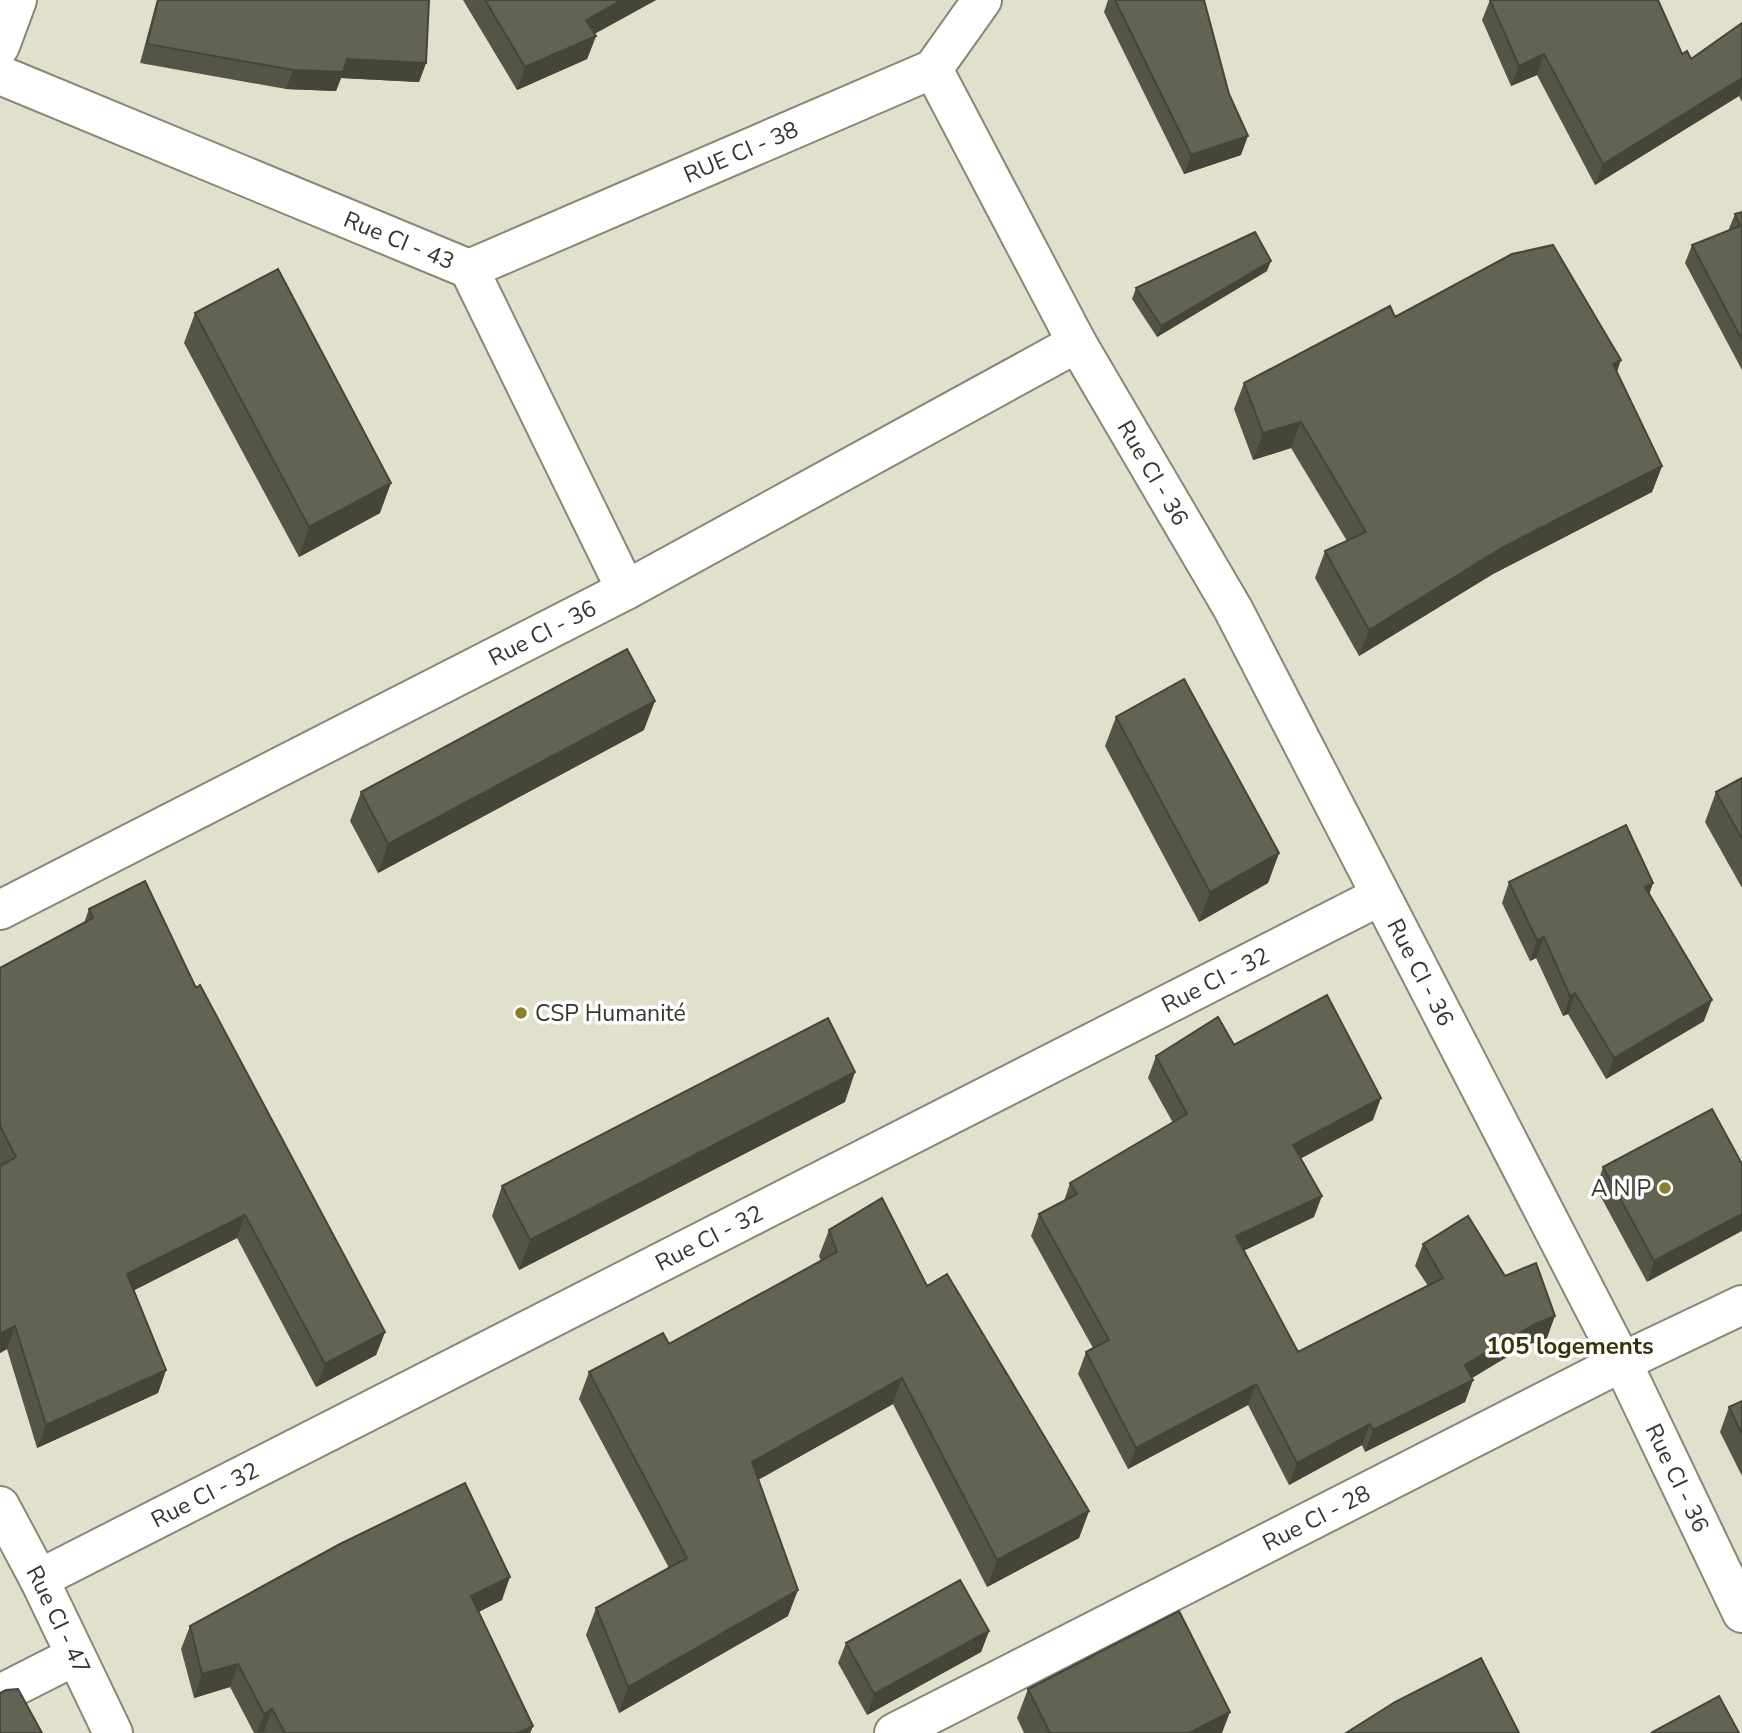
<svg xmlns="http://www.w3.org/2000/svg" width="1742" height="1733" font-family="'Nunito Sans',sans-serif">
<rect width="100%" height="100%" fill="#e0e0cd"/>
<g fill="none" stroke-linecap="round" stroke-linejoin="round">
<defs>
<g id="minor">
<path d="M 0,46 L 17,0"/>
<path id="s1" d="M 933,69 L 1077,343 L 1233,609 L 1622,1362 L 1742,1613"/>
<path id="s2" d="M 0,75 L 469,269 L 626,590"/>
<path id="s3" d="M 469,269 L 933,69 L 982,0"/>
<path id="s4" d="M 0,910 L 626,590 L 1077,343"/>
<path id="s5" d="M 0,1506 L 39,1579 L 113,1733"/>
<path id="s6" d="M 39,1579 L 1380,896"/>
<path d="M 0,1694 L 75,1656"/>
<path id="s7" d="M 894,1733 L 1622,1362 L 1742,1305"/>
</g>
</defs>
<use href="#minor" stroke="#878776" stroke-width="42"/>
<use href="#minor" stroke="#fff" stroke-width="38"/>
</g>
<path fill="#555547" d="M 157,0 L 429,0 L 426,63 L 419,82 L 341,78 L 336,91 L 286,89 L 140,63 Z
M 463,0 L 656,0 L 594,34 L 596,36 L 587,59 L 517,90 Z
M 1108,0 L 1204,0 L 1241,155 L 1184,174 L 1104,12 Z
M 1490,0 L 1682,54 L 1691,59 L 1742,23 L 1742,102 L 1739,96 L 1595,185 L 1537,75 L 1511,86 L 1482,20 Z
M 1742,212 L 1742,370 L 1685,263 L 1692,245 L 1728,231 L 1735,214 Z
M 1267,271 L 1157,337 L 1132,299 L 1136,288 Z
M 195,313 L 380,513 L 299,557 L 184,343 Z
M 1395,317 L 1617,372 L 1662,466 L 1652,492 L 1493,574 L 1359,656 L 1315,578 L 1325,551 L 1347,541 L 1291,448 L 1253,460 L 1234,409 L 1244,383 Z
M 1116,717 L 1279,853 L 1268,883 L 1199,922 L 1105,746 Z
M 644,730 L 378,873 L 350,821 L 361,792 Z
M 1742,778 L 1742,888 L 1705,822 L 1716,792 Z
M 1509,882 L 1653,883 L 1649,894 L 1704,1021 L 1606,1079 L 1568,1014 L 1563,1016 L 1536,958 L 1530,961 L 1502,903 Z
M 89,909 L 196,988 L 385,1332 L 376,1355 L 316,1387 L 237,1238 L 134,1290 L 166,1370 L 158,1393 L 37,1448 L 7,1349 L 0,1353 L 0,968 L 84,923 Z
M 1234,1045 L 1373,1120 L 1300,1158 L 1314,1217 L 1244,1250 L 1298,1352 L 1428,1286 L 1415,1266 L 1423,1244 L 1505,1276 L 1547,1338 L 1527,1345 L 1472,1378 L 1473,1380 L 1465,1402 L 1365,1452 L 1362,1445 L 1289,1485 L 1248,1405 L 1128,1469 L 1078,1374 L 1086,1352 L 1093,1348 L 1031,1236 L 1039,1214 L 1064,1201 L 1070,1183 L 1173,1123 L 1148,1078 L 1156,1056 Z
M 845,1102 L 519,1270 L 492,1216 L 502,1186 Z
M 1712,1109 L 1647,1282 L 1596,1188 L 1603,1167 Z
M 829,1230 L 927,1286 L 1089,1511 L 1079,1538 L 987,1587 L 893,1404 L 758,1480 L 788,1616 L 619,1713 L 586,1635 L 596,1608 L 669,1568 L 579,1399 L 589,1372 L 669,1344 L 821,1261 L 819,1256 Z
M 1742,1401 L 1742,1476 L 1720,1432 L 1729,1407 Z
M 502,1600 L 479,1612 L 533,1726 L 530,1733 L 254,1733 L 230,1687 L 194,1698 L 181,1649 L 190,1626 Z
M 989,1631 L 981,1652 L 867,1715 L 838,1663 L 846,1643 Z
M 1028,1689 L 1222,1733 L 1024,1733 L 1017,1718 Z"/>
<path fill="#45453a" d="M 622,0 L 656,0 L 578,43 L 586,20 Z
M 596,36 L 587,59 L 517,90 L 525,67 Z
M 1544,54 L 1537,75 L 1511,86 L 1519,66 Z
M 347,59 L 426,63 L 419,82 L 341,78 L 336,91 L 286,89 L 293,70 Z
M 1742,78 L 1742,87 L 1739,96 L 1595,185 L 1603,164 Z
M 1248,136 L 1241,155 L 1184,174 L 1191,155 Z
M 1271,261 L 1267,271 L 1157,337 L 1161,326 Z
M 1621,360 L 1612,387 L 1613,364 Z
M 1301,422 L 1291,448 L 1253,460 L 1263,433 Z
M 1662,466 L 1652,492 L 1493,574 L 1359,656 L 1369,630 L 1503,547 Z
M 391,483 L 380,513 L 299,557 L 309,527 Z
M 655,701 L 644,730 L 378,873 L 388,844 Z
M 1279,853 L 1268,883 L 1199,922 L 1210,892 Z
M 1653,883 L 1646,903 L 1645,887 Z
M 1544,937 L 1536,958 L 1530,961 L 1537,940 Z
M 1575,993 L 1568,1014 L 1563,1016 L 1570,996 Z
M 1712,1000 L 1704,1021 L 1606,1079 L 1614,1058 Z
M 855,1072 L 845,1102 L 519,1270 L 530,1240 Z
M 1381,1098 L 1373,1120 L 1285,1167 L 1293,1145 Z
M 1322,1196 L 1314,1217 L 1229,1258 L 1236,1236 Z
M 1742,1214 L 1742,1231 L 1647,1282 L 1654,1261 Z
M 245,1215 L 237,1238 L 119,1298 L 127,1274 Z
M 1555,1316 L 1547,1338 L 1527,1345 L 1457,1387 L 1465,1365 L 1535,1324 Z
M 15,1326 L 7,1349 L 0,1353 L 0,1334 Z
M 385,1332 L 376,1355 L 316,1387 L 325,1364 Z
M 166,1370 L 158,1393 L 37,1448 L 46,1425 Z
M 902,1378 L 893,1404 L 742,1489 L 752,1462 Z
M 1473,1380 L 1465,1402 L 1365,1452 L 1373,1430 Z
M 1256,1384 L 1248,1405 L 1128,1469 L 1136,1448 Z
M 1370,1424 L 1362,1445 L 1289,1485 L 1297,1463 Z
M 1089,1511 L 1079,1538 L 987,1587 L 997,1560 Z
M 510,1577 L 502,1600 L 463,1619 L 471,1596 Z
M 798,1590 L 788,1616 L 619,1713 L 628,1687 Z
M 989,1631 L 981,1652 L 867,1715 L 874,1694 Z
M 238,1664 L 230,1687 L 194,1698 L 202,1674 Z
M 272,1709 L 264,1732 L 257,1733 L 264,1714 Z
M 1230,1712 L 1222,1733 L 1189,1733 Z
M 533,1726 L 530,1733 L 518,1733 Z"/>
<path fill="#636353" stroke="#45453a" stroke-width="2" d="M 158,0 L 429,0 L 426,63 L 347,59 L 343,72 L 293,70 L 147,44 Z
M 485,0 L 622,0 L 586,20 L 596,36 L 525,67 Z
M 1115,0 L 1204,0 L 1229,94 L 1248,136 L 1191,155 Z
M 1490,0 L 1658,0 L 1682,54 L 1687,51 L 1691,59 L 1742,23 L 1742,78 L 1603,164 L 1544,54 L 1519,66 Z
M 1742,212 L 1742,340 L 1692,245 L 1740,226 L 1735,214 Z
M 1255,232 L 1271,261 L 1161,326 L 1136,288 Z
M 1553,245 L 1621,360 L 1613,364 L 1662,466 L 1503,547 L 1369,630 L 1325,551 L 1366,532 L 1301,422 L 1263,433 L 1244,383 L 1390,306 L 1395,317 L 1512,254 Z
M 278,269 L 391,483 L 309,527 L 195,313 Z
M 627,649 L 655,701 L 388,844 L 361,792 Z
M 1184,679 L 1279,853 L 1210,892 L 1116,717 Z
M 1742,778 L 1742,839 L 1716,792 Z
M 1626,825 L 1653,883 L 1645,887 L 1712,1000 L 1614,1058 L 1575,993 L 1570,996 L 1544,937 L 1537,940 L 1509,882 Z
M 145,881 L 196,988 L 200,985 L 385,1332 L 325,1364 L 245,1215 L 127,1274 L 166,1370 L 46,1425 L 15,1326 L 0,1334 L 0,1166 L 16,1157 L 0,1126 L 0,968 L 93,918 L 89,909 Z
M 1327,995 L 1381,1098 L 1293,1145 L 1322,1196 L 1236,1236 L 1298,1352 L 1443,1278 L 1423,1244 L 1468,1216 L 1505,1276 L 1536,1263 L 1555,1316 L 1535,1324 L 1465,1365 L 1473,1380 L 1373,1430 L 1370,1424 L 1297,1463 L 1256,1384 L 1136,1448 L 1086,1352 L 1109,1340 L 1039,1214 L 1077,1194 L 1070,1183 L 1187,1114 L 1156,1056 L 1218,1017 L 1234,1045 Z
M 828,1018 L 855,1072 L 530,1240 L 502,1186 Z
M 1712,1109 L 1742,1164 L 1742,1214 L 1654,1261 L 1603,1167 Z
M 882,1198 L 927,1286 L 947,1274 L 1089,1511 L 997,1560 L 902,1378 L 752,1462 L 798,1590 L 628,1687 L 596,1608 L 687,1558 L 589,1372 L 663,1333 L 669,1344 L 837,1252 L 829,1230 Z
M 1742,1401 L 1742,1434 L 1729,1407 Z
M 465,1483 L 510,1577 L 471,1596 L 533,1726 L 518,1733 L 285,1733 L 272,1709 L 264,1714 L 238,1664 L 202,1674 L 190,1626 L 340,1544 Z
M 960,1580 L 989,1631 L 874,1694 L 846,1643 Z
M 1179,1611 L 1230,1712 L 1189,1733 L 1050,1733 L 1028,1689 Z
M 1481,1658 L 1519,1733 L 1346,1733 L 1395,1702 Z
M 18,1689 L 42,1733 L 0,1733 L 0,1693 L 6,1690 Z
M 1719,1696 L 1739,1733 L 1651,1733 Z"/>
<g fill="#878129" stroke="#fff" stroke-width="2.5">
<circle cx="521" cy="1013" r="7"/>
<circle cx="1665" cy="1188" r="7"/>
</g>
<g text-anchor="middle" stroke-width="7" stroke-linejoin="round" paint-order="stroke">
<g font-size="23" fill="#35352e" stroke="#fff">
<text dy="8" stroke="none"><textPath href="#s3" startOffset="296">RUE CI - 38</textPath></text>
<text dy="8" stroke="none"><textPath href="#s2" startOffset="432">Rue CI - 43</textPath></text>
<text dy="8" stroke="none"><textPath href="#s1" startOffset="460">Rue CI - 36</textPath></text>
<text dy="8" stroke="none"><textPath href="#s4" startOffset="609">Rue CI - 36</textPath></text>
<text dy="8" stroke="none"><textPath href="#s1" startOffset="1027">Rue CI - 36</textPath></text>
<text dy="8" stroke="none"><textPath href="#s6" startOffset="1320">Rue CI - 32</textPath></text>
<text dy="8" stroke="none"><textPath href="#s6" startOffset="752">Rue CI - 32</textPath></text>
<text dy="8" stroke="none"><textPath href="#s1" startOffset="1594">Rue CI - 36</textPath></text>
<text dy="8" stroke="none"><textPath href="#s6" startOffset="186">Rue CI - 32</textPath></text>
<text dy="8" stroke="none"><textPath href="#s7" startOffset="474">Rue CI - 28</textPath></text>
<text dy="8" stroke="none"><textPath href="#s5" startOffset="128">Rue CI - 47</textPath></text>
</g>
<g font-size="23" fill="#35352e" stroke="#fff" text-anchor="start">
<text x="535" y="1021">CSP Humanité</text>
<text x="1651" y="1196" text-anchor="end">A N P</text>
</g>
<g font-size="24" font-weight="bold" fill="#363308" stroke="#fff">
<text x="1570" y="1354">105 logements</text>
</g>
</g>
</svg>
